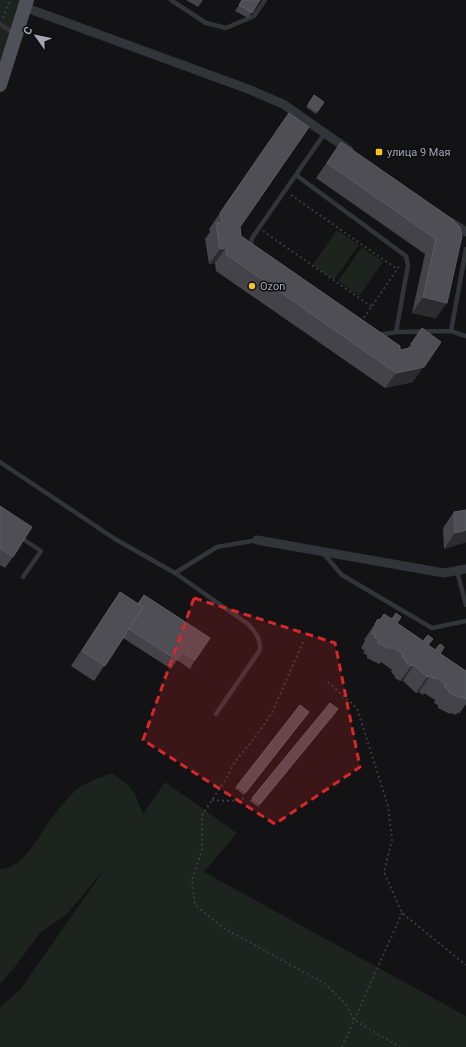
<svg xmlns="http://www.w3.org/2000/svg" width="466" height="1047" font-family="Roboto,sans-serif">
<rect width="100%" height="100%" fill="#131214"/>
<path fill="#1d241e" d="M 0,0 L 22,0 L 0,62 Z
M 337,230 L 359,245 L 334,280 L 313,265 Z
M 362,247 L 383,262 L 359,296 L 338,281 Z
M 112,773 L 129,786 L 135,794 L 143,814 L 165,782 L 237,833 L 204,872 L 466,1016 L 466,1047 L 0,1047 L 0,1007 L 20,990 L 106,867 L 67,914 L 40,933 L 14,968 L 0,984 L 0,869 C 25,868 38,836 51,819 C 58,809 67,799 75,791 C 85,782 99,778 112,773 Z"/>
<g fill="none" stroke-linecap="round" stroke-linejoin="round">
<path stroke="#393b40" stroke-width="2" stroke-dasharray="2 3" stroke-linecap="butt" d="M 3,18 L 10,0
M 291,195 L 397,269
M 263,231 L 372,307
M 361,322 L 400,265
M 303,642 L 272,713 L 256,736 L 234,763 L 228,776 L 202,815 L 202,850 L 192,880 L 195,905 L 225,929 L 324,983 L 345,1003 L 354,1020 L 400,1047
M 328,682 L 357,708 L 388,806 L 392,840 L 384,872 L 402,913 L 466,965
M 212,800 L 230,801 L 246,798
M 342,1047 L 402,913"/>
<path stroke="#333439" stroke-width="4.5" d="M 171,0 L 206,23 L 226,28 L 254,16 L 265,0
M 0,24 L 15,34
M 296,175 L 406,256 L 408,265 L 396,332 L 451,331 L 466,249
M 252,248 L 251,242 L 252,238 L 325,133
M 451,331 L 466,336
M 379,335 L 396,332
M 0,462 L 115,539 L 175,573 L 248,624 C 255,632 261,638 260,650 L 216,714
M 20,537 L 41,551 L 23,577
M 322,552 L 342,575 L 432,628 L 466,621
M 457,571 L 466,605
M 175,573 L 217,547 L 257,540"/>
<path stroke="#333439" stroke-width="9" d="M 24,7 L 248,89 L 283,104 L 349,150
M 451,222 L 466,232
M 257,540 L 444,573 L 466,569"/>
<path stroke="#4f5058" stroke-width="14" d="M 0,85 L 27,0"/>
</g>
<path fill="#444349" d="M 186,0 L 203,0 L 198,7 Z
M 242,0 L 260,0 L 248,18 L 235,11 Z
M 314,95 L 324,102 L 316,114 L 306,107 Z
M 289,113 L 240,227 L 241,236 L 400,350 L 408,348 L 422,328 L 413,382 L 385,388 L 216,271 L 215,263 L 209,264 L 205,239 L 210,232 L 209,229 Z
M 341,142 L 452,219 L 436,318 L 412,313 L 425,254 L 316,178 Z
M 0,506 L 13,557 L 5,568 L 0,565 Z
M 466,510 L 466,542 L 444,549 L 443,528 L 454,512 Z
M 120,592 L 138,604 L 144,595 L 195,660 L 190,669 L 177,660 L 171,669 L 123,638 L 94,681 L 71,666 L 109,608 Z
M 378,619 L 380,620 L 397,623 L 466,671 L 466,704 L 459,714 L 458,712 L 456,715 L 451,713 L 450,714 L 438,708 L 438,705 L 434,703 L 435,700 L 424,693 L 423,695 L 419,692 L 416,693 L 403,681 L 400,681 L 395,678 L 394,675 L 391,672 L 392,670 L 381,662 L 379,664 L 367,658 L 367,655 L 363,653 L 365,651 L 361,648 L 365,641 L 364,640 Z
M 300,705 L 309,712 L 244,795 L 235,788 Z
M 336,712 L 258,807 L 250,801 L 252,798 Z"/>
<path fill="#2c2b2f" d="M 226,248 L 215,263 L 209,264 L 220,249 Z
M 423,297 L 447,303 L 436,318 L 412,313 Z
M 441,342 L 413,382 L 385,388 L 396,373 Z
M 466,530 L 466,542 L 444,549 L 455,533 Z
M 414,665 L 403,681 L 400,681 L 411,666 Z
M 430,676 L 419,692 L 416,693 L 427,677 Z"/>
<path fill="#4f4e55" stroke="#5c5c64" d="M 242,0 L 260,0 L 252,13 L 239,5 Z
M 314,95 L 324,102 L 318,111 L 308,105 Z
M 289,113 L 309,127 L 240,227 L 241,236 L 400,346 L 400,350 L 415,347 L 411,344 L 422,328 L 441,342 L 424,367 L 396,373 L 227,255 L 226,248 L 220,249 L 216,223 L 222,222 L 220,213 Z
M 341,142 L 452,219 L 460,227 L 462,236 L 447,303 L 423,297 L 436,239 L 327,163 Z
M 0,506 L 32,527 L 13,557 L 0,548 Z
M 466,510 L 466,530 L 455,533 L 454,512 Z
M 120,592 L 143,607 L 105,666 L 82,651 Z
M 144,595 L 210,638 L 195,660 L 182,652 L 177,660 L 129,629 L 143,607 L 138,604 Z
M 396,613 L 401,617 L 397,623 L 423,641 L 428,635 L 433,639 L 428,645 L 435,650 L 440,644 L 444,647 L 440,654 L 466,671 L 466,699 L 462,697 L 461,698 L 449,693 L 449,690 L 444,687 L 446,685 L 435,677 L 434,679 L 430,676 L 427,677 L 414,665 L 411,666 L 406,662 L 405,659 L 402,657 L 403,654 L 391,647 L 390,649 L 378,643 L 378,640 L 374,637 L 376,635 L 372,633 L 376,625 L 375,624 L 378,619 L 380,620 L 384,614 L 392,619 Z
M 330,703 L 338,709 L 260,804 L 252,798 Z
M 300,705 L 309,712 L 246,792 L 237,786 Z"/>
<path fill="#d62828" fill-opacity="0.2" stroke="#d62828" stroke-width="3" stroke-dasharray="8 5" stroke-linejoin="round" d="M 194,598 L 335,643 L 360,767 L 275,824 L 143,740 Z"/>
<g fill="#f4c42a" stroke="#0e0d0f" stroke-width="1.5">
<rect x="375" y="148" width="8" height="8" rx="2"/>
<circle cx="252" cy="286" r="4"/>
</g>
<g text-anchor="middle" stroke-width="3" stroke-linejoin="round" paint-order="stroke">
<g font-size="11" fill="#a4a7b5" stroke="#0e0d0f" text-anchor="start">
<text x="387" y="156">улица 9 Мая</text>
<text x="260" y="290">Ozon</text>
</g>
</g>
<g transform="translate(36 36) rotate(303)" stroke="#0e0d0f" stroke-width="3" paint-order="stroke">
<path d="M0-3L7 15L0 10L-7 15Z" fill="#a4a7b5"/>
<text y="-6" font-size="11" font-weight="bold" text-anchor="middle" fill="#a4a7b5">С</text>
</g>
</svg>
